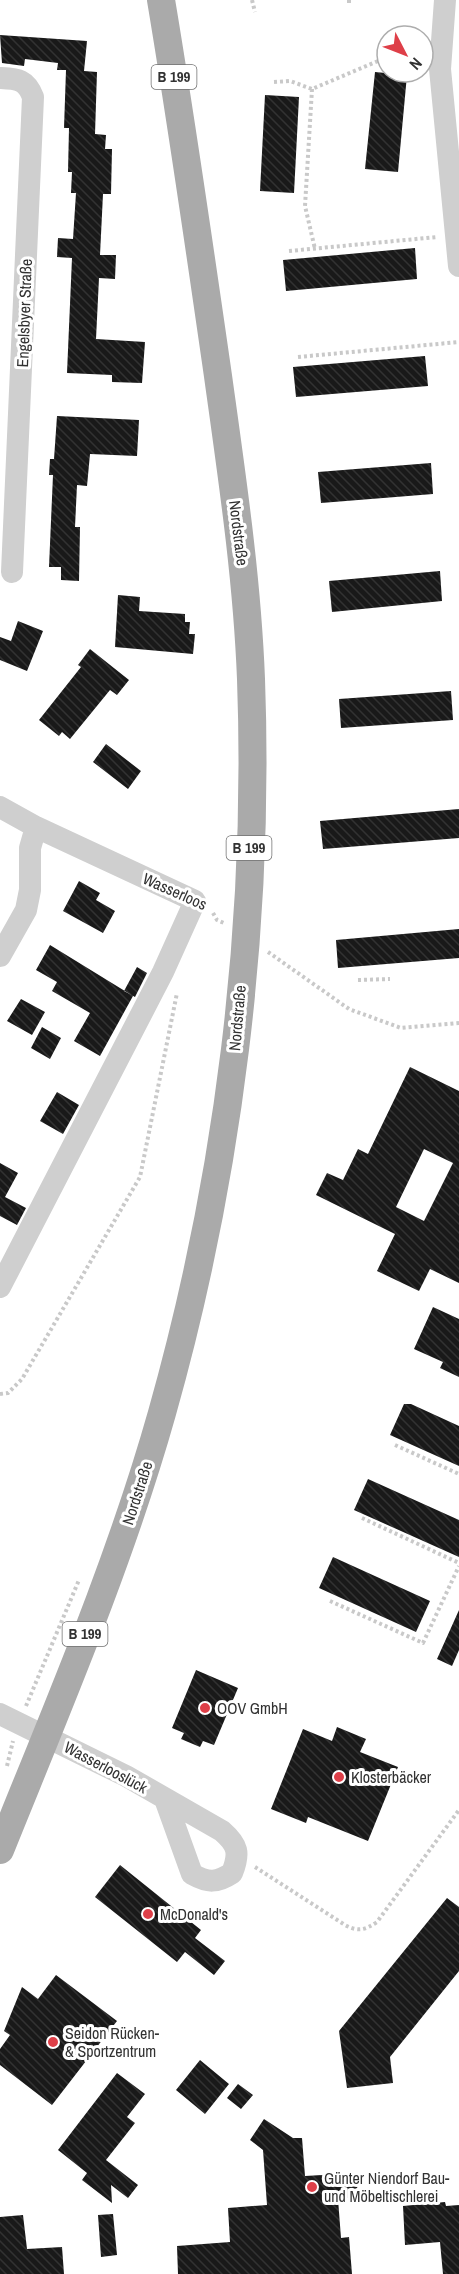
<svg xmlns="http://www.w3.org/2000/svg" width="459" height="2274" font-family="'Archivo Narrow',sans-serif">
<defs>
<pattern id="building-back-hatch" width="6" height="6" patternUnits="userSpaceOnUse" patternTransform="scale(1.5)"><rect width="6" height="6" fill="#191919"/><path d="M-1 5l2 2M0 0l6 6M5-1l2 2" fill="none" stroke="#323232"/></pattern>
</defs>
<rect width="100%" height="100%" fill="#fff"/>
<path fill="url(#building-back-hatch)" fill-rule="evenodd" d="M 0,35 L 87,41 L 84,71 L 97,72 L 95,134 L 106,135 L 105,149 L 112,149 L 111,194 L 103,194 L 100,255 L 116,255 L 115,279 L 99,278 L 96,339 L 145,342 L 142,383 L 112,382 L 112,375 L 67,373 L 72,258 L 57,257 L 58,238 L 73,239 L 76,193 L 71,193 L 72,172 L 68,172 L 69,128 L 64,128 L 66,70 L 57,70 L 58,63 L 25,59 L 24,66 L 2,63 Z
M 375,72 L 407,75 L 398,172 L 365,169 Z
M 265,95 L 299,97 L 294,193 L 260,191 Z
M 415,248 L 417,279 L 286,291 L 283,260 Z
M 425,356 L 428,386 L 296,397 L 293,367 Z
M 57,416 L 139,420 L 137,456 L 90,454 L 87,486 L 77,485 L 75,527 L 80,527 L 79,581 L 61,580 L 61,567 L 49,567 L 53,475 L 49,475 L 50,459 L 54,459 Z
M 431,463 L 433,494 L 321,503 L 318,472 Z
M 440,571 L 442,601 L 332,612 L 329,581 Z
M 118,595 L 140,597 L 139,611 L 185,614 L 185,622 L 190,622 L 189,634 L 195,634 L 193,654 L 115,647 Z
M 18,621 L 43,631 L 27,671 L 0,660 L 0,637 L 11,641 Z
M 90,649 L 129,680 L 117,695 L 110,690 L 70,739 L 62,732 L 59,736 L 39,720 L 81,667 L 78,665 Z
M 451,691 L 453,720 L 341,728 L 339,699 Z
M 106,744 L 141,771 L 128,789 L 93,762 Z
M 459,809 L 459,838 L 323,849 L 320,821 Z
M 79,881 L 100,893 L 96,900 L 115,911 L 103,933 L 63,911 Z
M 459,929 L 459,958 L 338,968 L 336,940 Z
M 50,945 L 133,996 L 100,1056 L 74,1041 L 90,1013 L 52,991 L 57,982 L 36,970 Z
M 137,967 L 147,973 L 135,997 L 124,991 Z
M 21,999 L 45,1012 L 32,1035 L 7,1021 Z
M 42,1027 L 61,1038 L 50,1059 L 31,1048 Z
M 410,1067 L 459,1091 L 459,1283 L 430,1269 L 419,1291 L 377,1271 L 395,1234 L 316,1195 L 327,1173 L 343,1180 L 358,1149 L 368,1154 ZM 424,1149 L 453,1163 L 424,1221 L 396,1207 Z
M 57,1092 L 79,1105 L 63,1134 L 40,1121 Z
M 0,1163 L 18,1173 L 5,1197 L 26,1208 L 17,1225 L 0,1216 Z
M 433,1307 L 459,1319 L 459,1377 L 440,1368 L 443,1362 L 414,1349 Z
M 404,1404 L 411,1404 L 459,1426 L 459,1466 L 390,1435 Z
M 368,1479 L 459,1520 L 459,1557 L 354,1510 Z
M 333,1557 L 430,1601 L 416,1632 L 319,1588 Z
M 459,1610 L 459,1650 L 452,1666 L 437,1659 Z
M 196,1670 L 238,1688 L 214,1745 L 203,1741 L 200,1747 L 181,1739 L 184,1733 L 172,1728 Z
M 337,1727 L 366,1739 L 360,1752 L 398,1767 L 368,1841 L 308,1817 L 306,1823 L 271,1809 L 303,1729 L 332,1741 Z
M 120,1865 L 201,1930 L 195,1938 L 225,1961 L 214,1975 L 185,1952 L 177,1962 L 95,1897 Z
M 447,1898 L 459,1907 L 459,1971 L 390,2057 L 393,2083 L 347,2088 L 339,2031 Z
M 56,1975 L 117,2021 L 52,2105 L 0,2065 L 0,2049 L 10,2035 L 4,2031 L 22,1987 L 38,1999 Z
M 200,2060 L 229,2084 L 205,2114 L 176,2090 Z
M 117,2073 L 145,2094 L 127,2117 L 135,2123 L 106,2160 L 138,2185 L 128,2198 L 111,2185 L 112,2203 L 82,2180 L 87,2173 L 58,2150 Z
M 238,2084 L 253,2095 L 241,2109 L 227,2098 Z
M 264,2119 L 293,2138 L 302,2138 L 305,2176 L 356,2173 L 358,2197 L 338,2199 L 341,2238 L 349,2237 L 352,2274 L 178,2274 L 177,2246 L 230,2242 L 228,2208 L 267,2205 L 263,2150 L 250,2140 Z
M 445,2202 L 446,2206 L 459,2205 L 459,2274 L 443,2274 L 440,2242 L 405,2245 L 403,2206 Z
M 113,2214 L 117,2255 L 101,2257 L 98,2215 Z
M 23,2215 L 27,2249 L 62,2247 L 64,2274 L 0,2274 L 0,2217 Z"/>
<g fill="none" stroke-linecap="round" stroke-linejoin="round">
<path stroke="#c9c9c9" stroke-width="4" stroke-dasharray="3 3" stroke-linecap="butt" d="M 252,0 L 255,12
M 349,0 L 349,3
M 274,82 L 290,81 L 312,89 L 378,61 L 387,61
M 312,89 L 305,206 L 315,249
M 289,251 L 437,237
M 298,357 L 459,342
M 213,913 L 217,920 L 224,923
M 268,952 L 349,1009 L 401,1028 L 459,1023
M 358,980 L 390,979
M 0,1394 L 8,1393 L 22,1379 L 140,1177 L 177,993
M 395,1445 L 459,1474
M 362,1518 L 459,1563
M 330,1601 L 423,1643 L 459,1566
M 26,1706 L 79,1580
M 7,1766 L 13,1741
M 255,1867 L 345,1925 C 358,1932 365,1930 377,1922 L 459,1810"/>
<path stroke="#cfcfcf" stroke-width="22" d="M 445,0 L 440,69 L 459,266
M 0,78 C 18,79 26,79 33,97 L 12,572
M 0,807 L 36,827 L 195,901 L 163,972 L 0,1287
M 0,956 L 26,910 L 30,890 L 30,848 L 36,827
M 0,1714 L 126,1776 L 222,1831 C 238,1845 240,1853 232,1873 C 217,1883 208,1883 192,1874 L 165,1799"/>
<path stroke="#aaa" stroke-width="28" d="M 0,1850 C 58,1706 120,1562 162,1413 C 229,1176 260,925 251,679 C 247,577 232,477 218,376 C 200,251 182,125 161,0"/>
</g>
<g fill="#de3f48" stroke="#fff" stroke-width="2">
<circle cx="205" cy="1708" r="6"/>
<circle cx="339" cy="1777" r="6"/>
<circle cx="148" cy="1914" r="6"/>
<circle cx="53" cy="2042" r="6"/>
<circle cx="312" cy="2187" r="6"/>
</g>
<g text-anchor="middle" stroke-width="6" stroke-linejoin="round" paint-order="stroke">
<g fill="#fff" stroke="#707070" stroke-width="1.5">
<rect x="151.5" y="65" width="45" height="24" rx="4.5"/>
<rect x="226.5" y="836" width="45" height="24" rx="4.5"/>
<rect x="62.5" y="1622" width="45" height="24" rx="4.5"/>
</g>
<g font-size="15" font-weight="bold" fill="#323232">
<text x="174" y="82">B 199</text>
<text x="249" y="853">B 199</text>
<text x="85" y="1639">B 199</text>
</g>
<g font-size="16" fill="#323232" stroke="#fff">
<text transform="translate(24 313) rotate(-88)" y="6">Engelsbyer Straße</text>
<text transform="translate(239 533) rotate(83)" y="6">Nordstraße</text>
<text transform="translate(175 891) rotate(24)" y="6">Wasserloos</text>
<text transform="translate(237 1018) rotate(-85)" y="6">Nordstraße</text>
<text transform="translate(137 1493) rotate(-72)" y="6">Nordstraße</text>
<text transform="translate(106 1767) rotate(28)" y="6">Wasserlooslück</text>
</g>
<g font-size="16" fill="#323232" stroke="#fff" text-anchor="start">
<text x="217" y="1714">OOV GmbH</text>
<text x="351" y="1783">Klosterbäcker</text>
<text x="160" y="1920">McDonald's</text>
<text x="65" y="2039">Seidon Rücken-<tspan x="65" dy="18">&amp; Sportzentrum</tspan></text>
<text x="324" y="2184">Günter Niendorf Bau-<tspan x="324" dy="18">und Möbeltischlerei</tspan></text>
</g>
</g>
<g transform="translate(405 54) rotate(132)"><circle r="28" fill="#ffffff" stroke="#adadad" stroke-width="1.5"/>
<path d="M0-4.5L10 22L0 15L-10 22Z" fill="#de3f48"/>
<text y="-9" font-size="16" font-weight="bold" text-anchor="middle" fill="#323232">N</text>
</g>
</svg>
